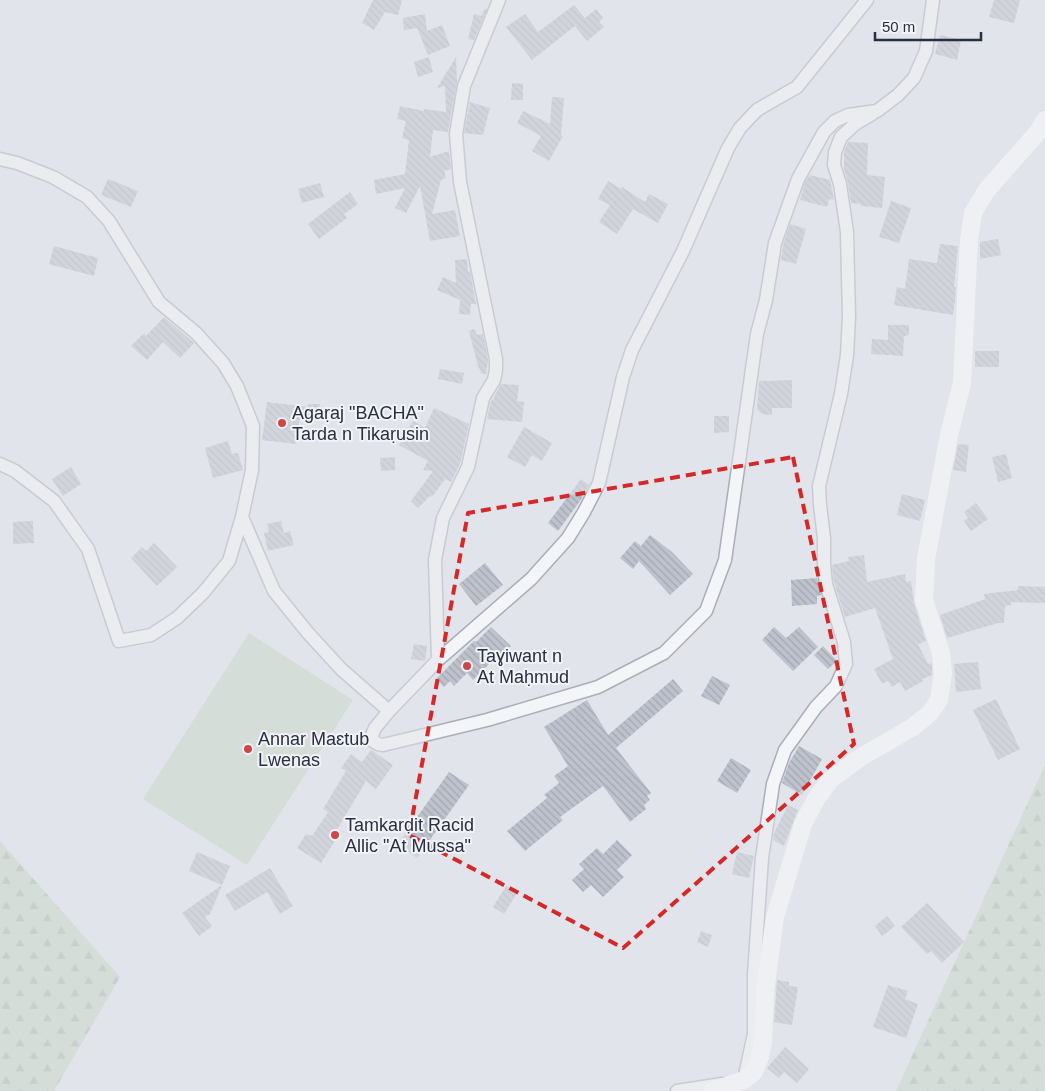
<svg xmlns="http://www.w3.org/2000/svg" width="1045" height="1091" font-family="Helvetica,sans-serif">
<defs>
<pattern id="forest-firs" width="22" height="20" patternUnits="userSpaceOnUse" patternTransform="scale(1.25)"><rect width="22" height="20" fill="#c4d4c2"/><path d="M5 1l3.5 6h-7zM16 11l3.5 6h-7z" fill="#a8b6a8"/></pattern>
<pattern id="building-back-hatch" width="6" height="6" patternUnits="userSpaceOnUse" patternTransform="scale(1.25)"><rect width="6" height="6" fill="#bec2cd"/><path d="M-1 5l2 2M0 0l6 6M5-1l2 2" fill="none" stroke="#a3a7b1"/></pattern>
</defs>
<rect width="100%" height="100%" fill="#e1e4ea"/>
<path fill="url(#forest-firs)" d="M 1045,765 L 1045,1091 L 896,1091 Z
M 0,841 L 120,977 L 54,1091 L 0,1091 Z"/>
<path fill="#c4d4c2" d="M 249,633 L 353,700 L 247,865 L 143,799 Z"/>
<path fill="url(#building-back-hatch)" d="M 373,0 L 402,0 L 398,15 L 385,12 L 374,30 L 362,23 Z
M 994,0 L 1020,0 L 1014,23 L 989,17 Z
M 574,5 L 585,18 L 596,9 L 603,18 L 599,22 L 604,27 L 587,41 L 575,26 L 532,60 L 506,27 L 525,14 L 538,32 Z
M 485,9 L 487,9 L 474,40 L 468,39 L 474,14 L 481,16 Z
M 425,14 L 427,31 L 442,25 L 450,46 L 428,55 L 417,28 L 404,30 L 403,18 Z
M 940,35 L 961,40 L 957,60 L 935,54 Z
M 429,57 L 433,72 L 418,77 L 414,62 Z
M 456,57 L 457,82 L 448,132 L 433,130 L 430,157 L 449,151 L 451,169 L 444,171 L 446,178 L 441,180 L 432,214 L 455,210 L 460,236 L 430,241 L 420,186 L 406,213 L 395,208 L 405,188 L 376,194 L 374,180 L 405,174 L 409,140 L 402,138 L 406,121 L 397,119 L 400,106 L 424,111 L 424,109 L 446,112 L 445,86 L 437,88 Z
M 512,83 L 523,84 L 523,100 L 511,100 Z
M 552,97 L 564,98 L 561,135 L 563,136 L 549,161 L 532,151 L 541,136 L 517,123 L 523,111 L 550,124 Z
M 470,102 L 490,108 L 483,135 L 464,133 Z
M 848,142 L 868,143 L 867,175 L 885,177 L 882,208 L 861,206 L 861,204 L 851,203 L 848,183 L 844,169 L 844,151 Z
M 810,175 L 830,180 L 834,200 L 829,199 L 827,207 L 800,200 L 805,182 Z
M 108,179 L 138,191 L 131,207 L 101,195 Z
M 608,181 L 621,189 L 622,187 L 645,202 L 649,194 L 668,204 L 658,223 L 633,209 L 617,234 L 599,222 L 610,205 L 598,199 Z
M 320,183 L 324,197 L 302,203 L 298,189 Z
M 350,192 L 358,204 L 344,214 L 347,218 L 319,239 L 308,224 Z
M 891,201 L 911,208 L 899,243 L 879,237 Z
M 790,224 L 806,229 L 796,264 L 781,260 L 783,245 Z
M 998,239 L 1001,255 L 980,259 L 980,242 Z
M 940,244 L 958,246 L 954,287 L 956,287 L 955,302 L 953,315 L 894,305 L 897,287 L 905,289 L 909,259 L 937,263 Z
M 54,246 L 98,258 L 94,276 L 49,264 Z
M 467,259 L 468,272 L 470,271 L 476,304 L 471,304 L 470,315 L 459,314 L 460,300 L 437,290 L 443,277 L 456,283 L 455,260 Z
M 164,317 L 194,343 L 180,358 L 163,342 L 147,360 L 131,346 L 144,333 L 146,336 Z
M 888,325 L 909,325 L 909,335 L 904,336 L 903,356 L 871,354 L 872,339 L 888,340 Z
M 474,329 L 477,335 L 483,334 L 488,360 L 486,374 L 482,374 L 478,366 L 469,331 Z
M 975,351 L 999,351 L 999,367 L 975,367 Z
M 440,369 L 464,373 L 462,384 L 438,379 Z
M 792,380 L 792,408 L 772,408 L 772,415 L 762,414 L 757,409 L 759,381 Z
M 501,384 L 519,385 L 517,401 L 524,402 L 522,422 L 487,419 L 491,401 L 494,399 L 495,395 Z
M 267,402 L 308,407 L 308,404 L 320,404 L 319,419 L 300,418 L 296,444 L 262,440 Z
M 434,408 L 469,424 L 460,464 L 451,482 L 445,479 L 432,497 L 430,496 L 418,508 L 411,501 L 433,471 L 423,470 L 428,461 L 399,445 L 413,421 L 425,428 Z
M 714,416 L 729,416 L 729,432 L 714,433 Z
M 524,427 L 552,443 L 542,461 L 532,455 L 525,467 L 507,457 Z
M 228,441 L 232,454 L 238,453 L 243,470 L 213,478 L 205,448 Z
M 958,444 L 969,445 L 966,472 L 953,470 Z
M 1006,454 L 1012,478 L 998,482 L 992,457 Z
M 395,457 L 395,470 L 381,471 L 380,458 Z
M 71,467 L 81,484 L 63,496 L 52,479 Z
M 581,479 L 589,485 L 580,501 L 558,531 L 548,523 Z
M 902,494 L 925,500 L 920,521 L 897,515 Z
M 976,503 L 988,519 L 971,531 L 964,521 L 968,518 L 964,512 Z
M 33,521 L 34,543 L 13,544 L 13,522 Z
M 281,521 L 284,533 L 290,531 L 294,545 L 268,551 L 264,533 L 269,532 L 267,524 Z
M 650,535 L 672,552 L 693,574 L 670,595 L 639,561 L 633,569 L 620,558 L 635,541 L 641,546 Z
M 154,543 L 177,567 L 157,586 L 131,558 L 142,547 L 146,551 Z
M 864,555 L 867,582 L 905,574 L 906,582 L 911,581 L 914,603 L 926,641 L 918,644 L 928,664 L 931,663 L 932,665 L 932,675 L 922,679 L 923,681 L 905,691 L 900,682 L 892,687 L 888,681 L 882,684 L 874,669 L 893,659 L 875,608 L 845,617 L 834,582 L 832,565 L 849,561 L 848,557 Z
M 485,563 L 503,585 L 476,606 L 459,584 Z
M 817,578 L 821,595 L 817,596 L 817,604 L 792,606 L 791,580 Z
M 1018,586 L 1045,587 L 1045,603 L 1011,602 L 1011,605 L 1005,606 L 1004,623 L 998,623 L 947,638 L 940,615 L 985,599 L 984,594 L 1018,590 Z
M 491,627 L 511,646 L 498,659 L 496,657 L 473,680 L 467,673 L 454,686 L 450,681 L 444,687 L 436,679 L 474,641 L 476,642 Z
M 774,627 L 786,638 L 799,627 L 818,647 L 793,671 L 762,640 Z
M 414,644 L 427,646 L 425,661 L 411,659 Z
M 823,646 L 837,661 L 828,669 L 814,655 Z
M 978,662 L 981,689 L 956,692 L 954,664 Z
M 712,676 L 730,685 L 719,705 L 701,696 Z
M 673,679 L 683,691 L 616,748 L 651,793 L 647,796 L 650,800 L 644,805 L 646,809 L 630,822 L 603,786 L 560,817 L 563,820 L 525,851 L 507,831 L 547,798 L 544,795 L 559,783 L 554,776 L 568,766 L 544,727 L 587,700 L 608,735 Z
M 996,699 L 1020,749 L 998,760 L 973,710 Z
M 799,746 L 822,759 L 802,795 L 782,783 L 789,763 Z
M 371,750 L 393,765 L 376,789 L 366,781 L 335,833 L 338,836 L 321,863 L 297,848 L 306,834 L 312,836 L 328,812 L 323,809 L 346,771 L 341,768 L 351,754 L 362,762 Z
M 731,758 L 751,770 L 737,793 L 717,781 Z
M 449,772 L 469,785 L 417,858 L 398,844 Z
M 788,805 L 798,810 L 784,846 L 773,840 L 774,833 Z
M 617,840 L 632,855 L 617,870 L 624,877 L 603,897 L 591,885 L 583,892 L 572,880 L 584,869 L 579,864 L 597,848 L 603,854 Z
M 197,852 L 230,866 L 210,914 L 205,917 L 212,926 L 199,936 L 182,913 L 222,885 L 189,871 Z
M 737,852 L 754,856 L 749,878 L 732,874 Z
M 270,868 L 293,906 L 280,914 L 267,892 L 235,911 L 225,895 Z
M 506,886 L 517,893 L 504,914 L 493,907 Z
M 927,903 L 964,942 L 942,963 L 931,951 L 927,954 L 901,927 Z
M 887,916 L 895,926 L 882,936 L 875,926 Z
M 701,931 L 712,935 L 708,947 L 697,942 Z
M 777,980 L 789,982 L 789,986 L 798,987 L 792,1025 L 774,1022 Z
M 888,985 L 908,991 L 905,999 L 918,1004 L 906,1038 L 873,1027 Z
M 785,1047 L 809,1069 L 797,1083 L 784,1072 L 779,1078 L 767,1068 Z"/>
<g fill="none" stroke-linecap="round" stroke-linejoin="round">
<defs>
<path id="street" d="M 867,0 L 797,87 L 757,110 L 740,128 L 728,148 L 683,251 L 632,350 L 623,377 L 599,483 L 584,512 L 568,538 L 531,579 L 438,660 L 389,711 L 375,728 L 372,735 L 373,741 L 378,744 L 383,745 L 487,720 L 598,687 L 664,653 L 706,611 L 725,560 L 757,334 L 766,300 L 775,243 L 798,179 L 824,132 L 835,121 L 848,115 L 877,111 L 898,95 L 914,78 L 926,51 L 933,0
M 0,159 L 17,163 L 53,177 L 87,197 L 109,221 L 159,302 L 196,333 L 223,363 L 237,386 L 253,426 L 252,470 L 242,517 L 274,591 L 308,633 L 341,669 L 389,711
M 0,464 L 15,471 L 54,501 L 88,549 L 119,641 L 151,635 L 177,618 L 203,593 L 229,561 L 242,517
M 438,660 L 435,560 L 443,518 L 468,467 L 483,398 L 494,380 L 496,370 L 496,359 L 460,182 L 456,134 L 464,86 L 499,0
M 745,1075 L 754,1034 L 754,974 L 762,858 L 773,784 L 785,750 L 816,707 L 836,686 L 846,664 L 844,642 L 826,584 L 824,564 L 824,538 L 820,505 L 819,486 L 841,394 L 847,355 L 849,317 L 847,232 L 840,184 L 834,165 L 835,152 L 841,137 L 855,124 L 872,114
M 677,1091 L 722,1084"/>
</defs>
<use href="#street" stroke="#aaaeb8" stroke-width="15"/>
<use href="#street" stroke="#f4f5f8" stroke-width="12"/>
<path stroke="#fff" stroke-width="18" d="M 712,1091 L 744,1080 L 754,1072 L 760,1057 L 763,1041 L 765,991 L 775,917 L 803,824 L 816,799 L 831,779 L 861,757 L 913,727 L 930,713 L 939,700 L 943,673 L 941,653 L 924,600 L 926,559 L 949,435 L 962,383 L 969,240 L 973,213 L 986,191 L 1038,132 L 1045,120"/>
</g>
<path d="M0 0H1045V1091H0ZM 793,457 L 854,744 L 623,948 L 409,835 L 468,513 Z" fill="#e1e4ea" fill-opacity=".55" fill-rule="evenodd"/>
<path fill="none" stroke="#d62828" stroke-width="4" stroke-dasharray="10 6" stroke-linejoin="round" d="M 793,457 L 854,744 L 623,948 L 409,835 L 468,513 Z"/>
<g fill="#cf4648" stroke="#f1f3f7" stroke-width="2">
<circle cx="282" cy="423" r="5"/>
<circle cx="467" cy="666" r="5"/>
<circle cx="248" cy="749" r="5"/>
<circle cx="335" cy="835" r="5"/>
</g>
<g text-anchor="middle" stroke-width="4" stroke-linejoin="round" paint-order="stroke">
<g font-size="18" fill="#292f42" stroke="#f1f3f7" text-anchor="start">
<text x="292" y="419">Agaṛaj "BACHA"<tspan x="292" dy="21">Tarda n Tikaṛusin</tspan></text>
<text x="477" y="662">Taɣiwant n<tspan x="477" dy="21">At Maḥmud</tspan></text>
<text x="258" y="745">Annar Maɛtub<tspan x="258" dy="21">Lwenas</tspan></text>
<text x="345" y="831">Tamkarḍit Racid<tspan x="345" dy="21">Allic "At Mussa"</tspan></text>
</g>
</g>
<path d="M875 32v8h106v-8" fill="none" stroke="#292f42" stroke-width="2.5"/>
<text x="882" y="32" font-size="15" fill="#292f42" stroke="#f1f3f7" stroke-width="4" paint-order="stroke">50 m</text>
</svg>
